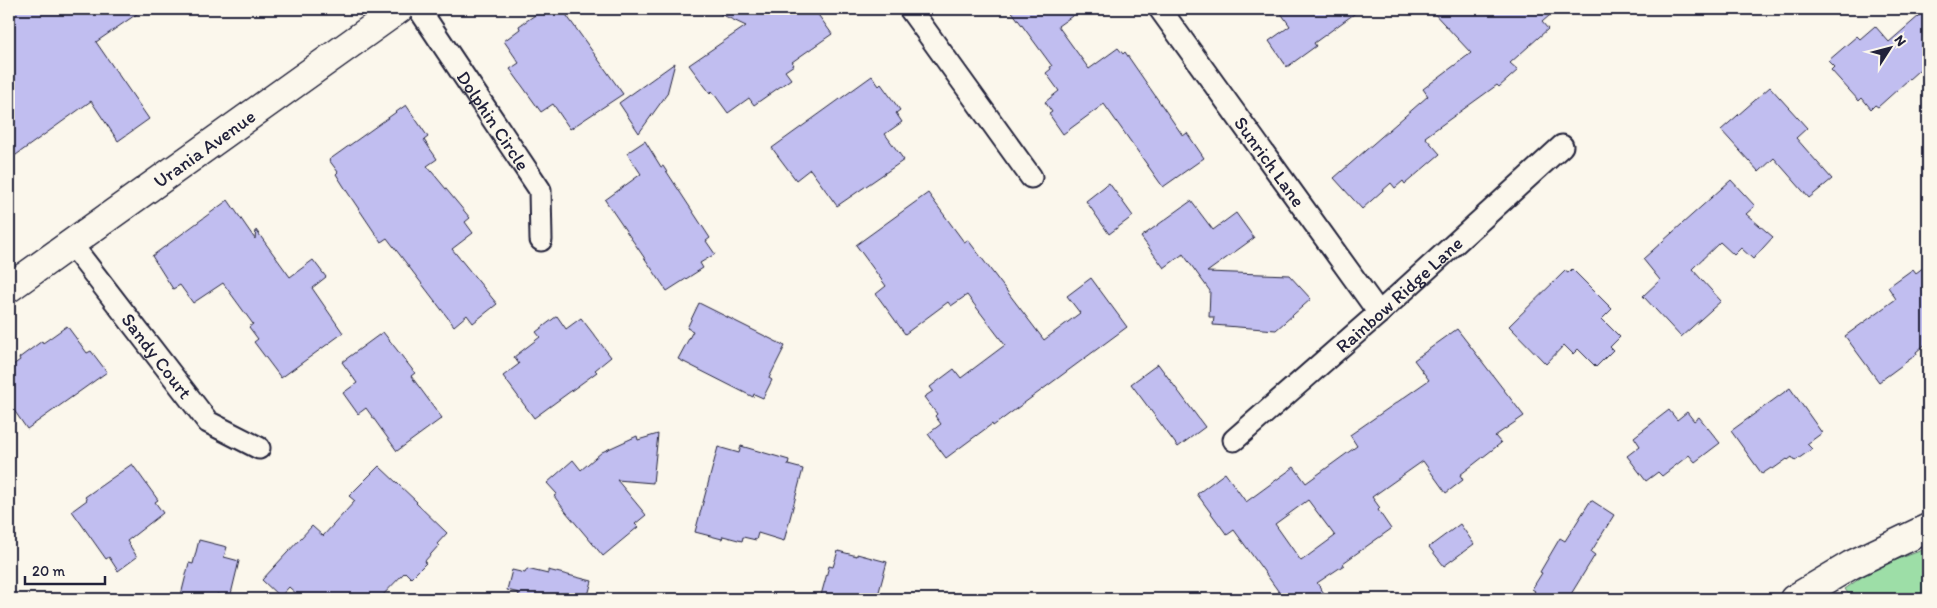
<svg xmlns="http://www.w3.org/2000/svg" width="1937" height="608" font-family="Itim,sans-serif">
<rect width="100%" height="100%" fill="#fbf7ec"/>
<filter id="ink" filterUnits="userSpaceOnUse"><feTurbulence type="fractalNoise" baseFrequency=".02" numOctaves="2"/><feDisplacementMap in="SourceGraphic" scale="10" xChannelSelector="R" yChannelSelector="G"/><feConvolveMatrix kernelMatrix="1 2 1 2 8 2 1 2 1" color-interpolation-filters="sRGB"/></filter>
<g filter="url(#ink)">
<path fill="#9ddea7" stroke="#608071" d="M 1928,548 L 1928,599 L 1852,599 L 1845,589 L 1874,568 Z"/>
<path fill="#c1bef0" stroke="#22223b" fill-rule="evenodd" d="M 9,9 L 144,9 L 96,42 L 149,119 L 118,141 L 91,101 L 9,160 Z
M 544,9 L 562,9 L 623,94 L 570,129 L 553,104 L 541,112 L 510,69 L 519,63 L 504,41 L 520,29 L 519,26 Z
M 710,9 L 814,9 L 832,34 L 792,62 L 794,65 L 785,71 L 791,79 L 754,105 L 749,98 L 728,113 L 712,91 L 710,93 L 689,65 L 746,26 Z
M 1010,9 L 1082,9 L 1058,26 L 1089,69 L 1118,48 L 1123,54 L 1125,52 L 1183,136 L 1187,133 L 1204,158 L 1163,187 L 1104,104 L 1063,134 L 1049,114 L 1052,112 L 1045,102 L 1059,91 L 1046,73 L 1051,69 L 1050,67 L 1052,66 Z
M 1278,9 L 1361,9 L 1314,43 L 1316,46 L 1287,67 L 1269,41 L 1290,26 Z
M 1430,9 L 1557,9 L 1542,22 L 1548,29 L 1510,63 L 1518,70 L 1499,87 L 1497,85 L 1425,137 L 1440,154 L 1405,184 L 1403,181 L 1395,188 L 1391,183 L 1362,209 L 1334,178 L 1428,96 L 1423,89 L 1471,53 Z
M 1927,9 L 1928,62 L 1878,107 L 1875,105 L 1871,109 L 1862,98 L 1859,101 L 1831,70 L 1834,67 L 1828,61 L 1857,36 L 1860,39 L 1875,26 L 1889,42 Z
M 675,63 L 667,94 L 639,133 L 619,103 Z
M 872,76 L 879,86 L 881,84 L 900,110 L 896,113 L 902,122 L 885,134 L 904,160 L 837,206 L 810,169 L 796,180 L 772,148 Z
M 1770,87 L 1807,128 L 1796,138 L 1832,179 L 1809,198 L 1774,158 L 1759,172 L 1721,130 Z
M 406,105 L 428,137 L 424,140 L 437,159 L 427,166 L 470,218 L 465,222 L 473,233 L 452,249 L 497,304 L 473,323 L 467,315 L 454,326 L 387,238 L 381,242 L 348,193 L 336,174 L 338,172 L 329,160 Z
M 645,141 L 661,167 L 663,166 L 710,238 L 706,241 L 715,254 L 700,263 L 703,268 L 667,291 L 605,200 L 641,174 L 627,153 Z
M 1731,180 L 1755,206 L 1746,214 L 1773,237 L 1753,259 L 1741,248 L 1734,255 L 1720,242 L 1692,269 L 1721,301 L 1681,337 L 1643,296 L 1660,280 L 1643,259 Z
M 1109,183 L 1133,216 L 1109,234 L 1086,201 Z
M 928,193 L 964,242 L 968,240 L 1044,340 L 1080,313 L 1067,296 L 1091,278 L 1127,327 L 993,426 L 992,424 L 946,458 L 928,434 L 941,424 L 935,416 L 937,414 L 924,397 L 933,391 L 930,387 L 954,369 L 961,378 L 1005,345 L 967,295 L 951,306 L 948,302 L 905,334 L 876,294 L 886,286 L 856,245 Z
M 228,200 L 255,239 L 256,230 L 290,277 L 313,260 L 326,277 L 312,288 L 343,333 L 281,378 L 254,342 L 258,339 L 249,327 L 253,324 L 223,283 L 193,303 L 180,285 L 173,289 L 152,256 Z
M 1191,201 L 1213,230 L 1236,213 L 1254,238 L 1207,272 L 1289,275 L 1311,299 L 1276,330 L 1213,325 L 1214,317 L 1209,317 L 1210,291 L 1183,254 L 1164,268 L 1141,237 Z
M 1928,264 L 1928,342 L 1916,352 L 1917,354 L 1879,382 L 1845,336 L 1896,299 L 1888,287 L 1913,269 L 1916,273 Z
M 1572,269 L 1612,309 L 1602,319 L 1620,337 L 1610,347 L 1613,350 L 1596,367 L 1578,349 L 1573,354 L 1564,345 L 1546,364 L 1509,326 L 1565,271 L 1568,273 Z
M 699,303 L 785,346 L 769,378 L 772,380 L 763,398 L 754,394 L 753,397 L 678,359 L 693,331 L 687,328 Z
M 557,316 L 566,329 L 581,318 L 611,357 L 595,370 L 597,372 L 534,418 L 503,376 L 519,364 L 514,357 L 540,337 L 536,332 Z
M 67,326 L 87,353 L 91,351 L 107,372 L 27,429 L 9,403 L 9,368 L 20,360 L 19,358 L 42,341 L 43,343 Z
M 1457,329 L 1524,416 L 1495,436 L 1501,443 L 1460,475 L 1463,480 L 1446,493 L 1423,461 L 1372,497 L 1380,508 L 1378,510 L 1391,529 L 1343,563 L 1344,565 L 1317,583 L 1328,599 L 1284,599 L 1234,530 L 1227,535 L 1197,494 L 1225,473 L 1246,502 L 1294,467 L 1306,483 L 1357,446 L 1350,435 L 1429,380 L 1414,360 ZM 1308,500 L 1335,536 L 1301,561 L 1275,524 Z
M 383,332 L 415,373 L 411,376 L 442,418 L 397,451 L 366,408 L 358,414 L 343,393 L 357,383 L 342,362 Z
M 1158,364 L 1205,427 L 1178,447 L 1131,384 Z
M 1790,388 L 1822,433 L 1807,444 L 1812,449 L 1795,461 L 1792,457 L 1788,460 L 1787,459 L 1773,469 L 1771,468 L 1762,474 L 1731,431 Z
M 1669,410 L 1677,420 L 1687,412 L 1694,421 L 1699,417 L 1720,443 L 1695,462 L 1689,455 L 1662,476 L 1658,472 L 1646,481 L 1627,456 L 1640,446 L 1634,437 Z
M 658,434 L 653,483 L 617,480 L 646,515 L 635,524 L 638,527 L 603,556 L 566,512 L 554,496 L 557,494 L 547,483 L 573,460 L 581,470 L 602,452 L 637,436 L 638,440 Z
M 741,446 L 789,460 L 788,465 L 803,469 L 784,541 L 758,533 L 756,540 L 743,537 L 742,541 L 723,536 L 722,539 L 695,532 L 718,447 L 739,453 Z
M 132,464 L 158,500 L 155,502 L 163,513 L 127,541 L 137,557 L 118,571 L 109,557 L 106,559 L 72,511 L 87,500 L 85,497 Z
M 379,466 L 417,502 L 416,503 L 447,533 L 437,544 L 439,545 L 424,562 L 426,563 L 411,578 L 405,572 L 379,599 L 302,599 L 289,587 L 280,597 L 262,580 L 312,526 L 323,536 L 355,501 L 349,496 Z
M 1591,500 L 1614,515 L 1591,552 L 1595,555 L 1568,599 L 1530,599 L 1535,591 L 1532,589 L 1542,573 L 1540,572 L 1560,538 L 1565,541 Z
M 1460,524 L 1474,544 L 1444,566 L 1429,547 Z
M 199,540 L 227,547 L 224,557 L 239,561 L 230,598 L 217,594 L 216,599 L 180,599 L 189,563 L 193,564 Z
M 838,551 L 857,556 L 857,554 L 887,562 L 877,599 L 820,599 L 829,566 L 833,567 Z
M 527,569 L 548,574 L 548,570 L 592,581 L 587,599 L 518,599 L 519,593 L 507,590 L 512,570 L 525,573 Z"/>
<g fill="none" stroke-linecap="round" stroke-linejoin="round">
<defs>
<g id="street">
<path id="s1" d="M 419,9 L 540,190 L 541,240"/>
<path d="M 910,9 L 1031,177"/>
<path id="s2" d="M 1160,9 L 1379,313"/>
<path id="s3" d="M 71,244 L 208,422 L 259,448"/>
<path id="s4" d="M 1234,440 L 1379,313 L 1562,146"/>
</g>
<g id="secondary">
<path id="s5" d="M 9,288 L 399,9"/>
<path d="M 1794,599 L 1851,565 L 1928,528"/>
</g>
</defs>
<use href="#street" stroke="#22223b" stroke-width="25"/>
<use href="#secondary" stroke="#22223b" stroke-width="31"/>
<use href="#street" stroke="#fbf7ec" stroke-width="21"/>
<use href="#secondary" stroke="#fbf7ec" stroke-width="28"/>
</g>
</g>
<g text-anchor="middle" stroke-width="4" stroke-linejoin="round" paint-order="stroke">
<g font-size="19" fill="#22223b" stroke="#fbf7ec">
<text dy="7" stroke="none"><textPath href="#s1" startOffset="134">Dolphin Circle</textPath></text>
<text dy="7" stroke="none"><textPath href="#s5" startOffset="240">Urania Avenue</textPath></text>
<text dy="7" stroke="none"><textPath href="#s2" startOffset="188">Sunrich Lane</textPath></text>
<text dy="7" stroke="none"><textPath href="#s4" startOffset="220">Rainbow Ridge Lane</textPath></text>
<text dy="7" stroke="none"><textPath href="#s3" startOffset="141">Sandy Court</textPath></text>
</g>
</g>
<rect width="1937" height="608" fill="none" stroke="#fbf7ec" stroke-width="30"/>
<rect x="15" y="15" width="1907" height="578" fill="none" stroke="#22223b" stroke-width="2" filter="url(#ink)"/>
<g transform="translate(1890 48) rotate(54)" stroke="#fbf7ec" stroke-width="4" paint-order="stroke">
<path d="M0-4L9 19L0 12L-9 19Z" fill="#22223b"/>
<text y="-8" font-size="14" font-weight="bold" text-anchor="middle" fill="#22223b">N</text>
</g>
<path d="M25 576v8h80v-8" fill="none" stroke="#22223b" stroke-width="2.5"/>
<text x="32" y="576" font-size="15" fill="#22223b" stroke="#fbf7ec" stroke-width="4" paint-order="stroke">20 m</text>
</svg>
